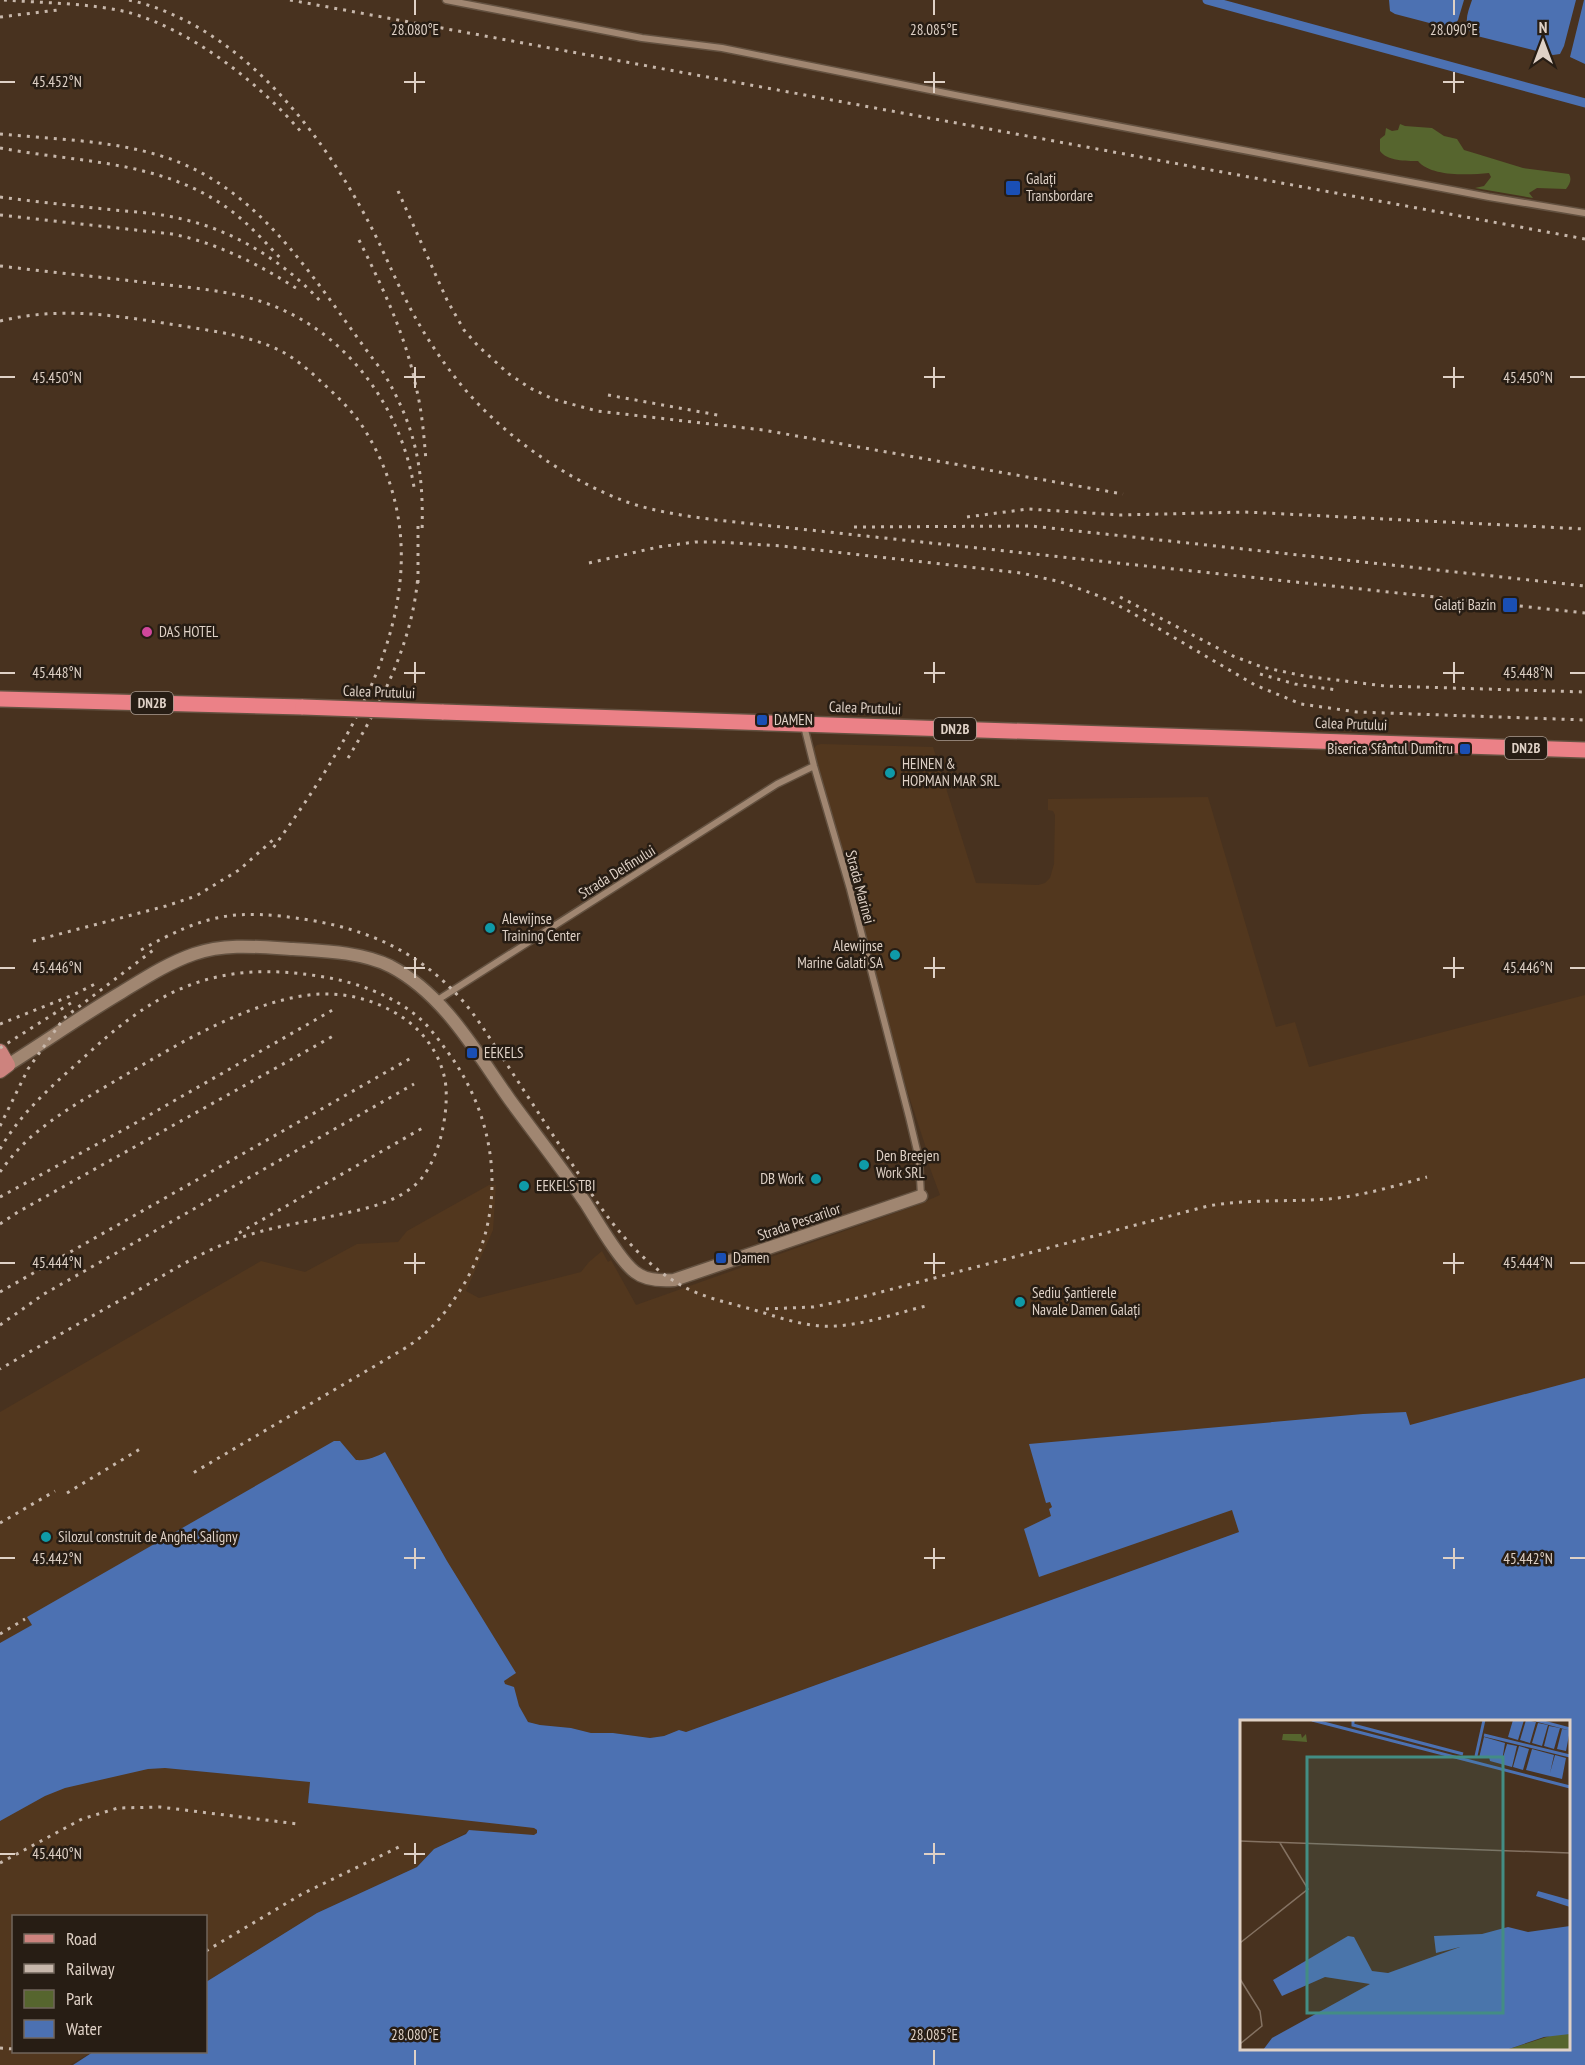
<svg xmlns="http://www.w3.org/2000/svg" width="1585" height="2065" font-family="'PT Sans Narrow',sans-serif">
<rect width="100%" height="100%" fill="#48321f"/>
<path fill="#52371e" d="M 821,744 L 933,747 L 976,883 L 1038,885 L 1045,883 L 1050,878 L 1054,864 L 1055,815 L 1053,811 L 1048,810 L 1048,799 L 1208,797 L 1276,1027 L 1295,1022 L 1309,1067 L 1585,995 L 1585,1466 L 1239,1532 L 686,1732 L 680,1730 L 664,1736 L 650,1738 L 613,1733 L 591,1733 L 571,1728 L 540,1725 L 528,1722 L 534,1828 L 537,1830 L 537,1833 L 535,1835 L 468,1832 L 434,1849 L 417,1867 L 317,1913 L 206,1982 L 206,1916 L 14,1916 L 14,2052 L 92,2052 L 70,2065 L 0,2065 L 0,1412 L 261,1261 L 305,1272 L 357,1244 L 398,1242 L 407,1231 L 489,1185 L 496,1185 L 493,1230 L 466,1291 L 479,1298 L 581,1272 L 589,1262 L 602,1251 L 608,1262 L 611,1260 L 636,1305 L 915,1206 L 940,1195 L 924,1152 L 927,1151 L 905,1084 L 815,756 L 814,748 L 817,745 Z"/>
<path fill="#56652e" d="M 1400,124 L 1405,126 L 1432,128 L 1444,136 L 1457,139 L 1464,150 L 1474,153 L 1523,168 L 1569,174 C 1572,179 1570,184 1566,189 L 1537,188 L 1529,193 L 1533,198 L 1475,188 L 1484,186 L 1491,177 L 1489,173 C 1469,175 1431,177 1418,161 C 1406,161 1387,161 1380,151 L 1380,139 L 1385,135 L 1386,128 L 1392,131 L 1398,130 Z"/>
<path fill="#4c71b2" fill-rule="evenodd" d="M 1389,0 L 1464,0 L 1458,20 L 1455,24 L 1441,26 L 1395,14 L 1390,11 Z
M 1472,0 L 1576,0 L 1564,46 L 1560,54 L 1553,55 L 1473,35 C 1462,25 1468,12 1472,0 Z
M 1584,0 L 1585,0 L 1585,64 L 1570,57 Z
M 1585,1378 L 1585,2065 L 73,2065 L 93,2052 L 206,2052 L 206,1982 L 317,1913 L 417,1867 L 434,1849 L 466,1834 L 469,1830 L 534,1835 L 537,1833 L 537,1830 L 534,1828 L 308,1803 L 310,1782 L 165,1768 L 148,1769 L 65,1788 L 45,1796 L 0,1821 L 0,1643 L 32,1625 L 27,1617 L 334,1441 L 340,1441 L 356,1460 C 366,1461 376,1457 385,1452 L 447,1561 L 516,1673 L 504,1681 L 505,1684 L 514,1687 L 519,1706 L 528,1722 L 540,1725 L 571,1728 L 591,1733 L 613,1733 L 650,1738 L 664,1736 L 679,1730 L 686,1732 L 1239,1532 L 1232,1510 L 1039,1577 L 1024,1529 L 1051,1516 L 1049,1509 L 1052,1507 L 1050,1502 L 1046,1503 L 1029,1444 L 1363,1414 L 1406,1412 L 1410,1425 ZM 1242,1722 L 1568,1722 L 1568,2048 L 1242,2048 Z"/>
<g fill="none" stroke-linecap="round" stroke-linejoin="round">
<path stroke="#4c71b2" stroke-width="9" d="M 1207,0 L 1585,103"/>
<defs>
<path id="street" d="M 446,0 L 642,38 L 722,48 L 960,96 L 1489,197 L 1585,213
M 804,726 L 814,766 L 850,889 L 909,1117 L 919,1159 L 921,1196
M 436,1001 L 777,784 L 814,766"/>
<path id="secondary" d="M 8,1065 C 46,1041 83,1015 122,992 C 145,978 168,963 194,954 C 226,943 259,947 293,949 C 324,951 361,952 390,966 C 444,994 476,1052 510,1100 C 535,1134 561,1167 585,1202 C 596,1219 619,1260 635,1272 C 645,1280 660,1281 674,1280 L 921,1196"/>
<path id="primary" d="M 0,1051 L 8,1065 L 0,1071"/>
<path id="highway" d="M 0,699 L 303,707
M 442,712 L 1585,750"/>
</defs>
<use href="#street" stroke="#635140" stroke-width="9"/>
<use href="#secondary" stroke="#635140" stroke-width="15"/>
<use href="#primary" stroke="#635140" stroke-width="16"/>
<use href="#highway" stroke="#635140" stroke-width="18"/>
<use href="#street" stroke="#a08671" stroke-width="6"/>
<use href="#secondary" stroke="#a08671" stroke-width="12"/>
<use href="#primary" stroke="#cd837e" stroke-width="14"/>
<use href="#highway" stroke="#eb8187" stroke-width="15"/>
<path stroke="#c7b7ab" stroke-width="3" stroke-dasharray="3 6" stroke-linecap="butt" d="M 4,0 C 43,3 89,3 127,12 C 190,29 260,83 302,133
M 129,0 C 237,24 319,128 368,221 C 381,245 391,270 403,294 C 419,327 439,358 462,386 C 504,436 565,479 627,502 C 656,512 686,516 716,520 L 1585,613
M 290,0 L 1585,239
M 0,17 L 58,10
M 0,134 C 52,139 108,140 158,155 C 265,186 319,290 383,372 C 416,427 424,470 422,533
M 0,148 C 74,162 154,160 220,203 C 244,218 264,241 283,261
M 398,191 L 447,300 L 464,330 L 478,346 L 509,374 L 530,388 L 553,399 L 597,411 L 763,430 L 1123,494
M 0,197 C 38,202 76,206 114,210 C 139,212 165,214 190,221 C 238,233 288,265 321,302
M 0,215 L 172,234 C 218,243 260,265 299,290
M 359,240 C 382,286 406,336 416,387 C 422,411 424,436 426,461
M 0,266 C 50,272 100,277 150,283 C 191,288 232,290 271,305 C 348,334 401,408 414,487
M 0,321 C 67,305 123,317 189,327 C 220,332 253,337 281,351 C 298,360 313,374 327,387 C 342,401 356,415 366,432 C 455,579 358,730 271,851
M 608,395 L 723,416
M 967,517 L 1028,509 L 1121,515 L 1245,512 L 1585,529
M 854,527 L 1031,526 L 1585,586
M 589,563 L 658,547 L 695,542 L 719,542 L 782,546 L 1021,573 L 1061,582 L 1099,596 L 1127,610 L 1255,685 L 1301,704 L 1357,712 L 1585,720
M 418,583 L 418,526
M 1120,597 L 1233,656 L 1262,667 L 1304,676 L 1385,686 L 1585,692
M 1260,674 L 1295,684 L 1337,690
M 348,758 C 382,702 413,641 418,575
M 33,941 L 166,906 L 196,896 L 239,870 L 274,839
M 141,950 C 206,914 235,908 309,920 C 369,930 419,952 461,999 C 479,1019 493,1044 508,1066 C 532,1103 556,1140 580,1176 C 607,1219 640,1264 686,1288 C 706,1298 729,1303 751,1309 C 778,1317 807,1328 836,1326 C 867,1324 897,1313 926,1306
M 0,1024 L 73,995 L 99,982
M 0,1048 L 74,1001
M 0,1126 L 28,1069 L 64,1018 L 156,948
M 0,1149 C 23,1109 58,1081 92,1050 C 163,985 222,961 318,976 C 353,981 390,994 417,1016 C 429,1026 438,1039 447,1051 C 500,1122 509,1216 459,1292 C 444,1315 430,1332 407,1347 L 193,1473
M 0,1172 C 12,1155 26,1140 42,1128 C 67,1108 95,1093 122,1077 C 178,1044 255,997 321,994 C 353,993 384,1003 409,1022 C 429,1038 444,1062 446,1088 C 448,1118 438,1166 414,1186 C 392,1204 363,1209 337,1215 C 301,1223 263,1228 229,1242 C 196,1255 166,1274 135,1292 C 90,1317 45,1343 0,1369
M 0,1197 L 125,1129 L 336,1008
M 0,1224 L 18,1212 L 335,1035
M 239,1233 L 426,1126
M 0,1292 L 411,1058
M 766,1309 L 813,1307 L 862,1297 L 1208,1206 C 1248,1199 1288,1202 1328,1199 C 1362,1196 1395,1186 1427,1177
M 0,1325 L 44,1294 L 414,1084
M 67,1493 L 140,1449
M 0,1523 L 55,1491
M 0,1634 L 25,1619
M 0,1863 L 82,1819 L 118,1808 L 160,1807 L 298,1824
M 206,1951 L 302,1894 L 401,1846
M 0,2048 L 14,2049"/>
<defs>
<path id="highway-bridge" d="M 303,707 L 442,712"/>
</defs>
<use href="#highway-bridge" stroke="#635140" stroke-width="18" stroke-linecap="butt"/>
<use href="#highway-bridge" stroke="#eb8187" stroke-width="15"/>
</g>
<path fill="none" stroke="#dfd1c6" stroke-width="2" d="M 415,0 L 415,15M 934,0 L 934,15M 1454,0 L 1454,15M 415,72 L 415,93M 934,72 L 934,93M 1454,72 L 1454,93M 0,82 L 15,82M 404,82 L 425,82M 924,82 L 945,82M 1443,82 L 1464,82M 415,367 L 415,388M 934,367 L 934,388M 1454,367 L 1454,388M 0,377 L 15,377M 404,377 L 425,377M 924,377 L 945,377M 1443,377 L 1464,377M 1570,377 L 1585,377M 415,662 L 415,683M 934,662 L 934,683M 1454,662 L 1454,683M 0,673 L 15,673M 404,673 L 425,673M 924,673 L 945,673M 1443,673 L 1464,673M 1570,673 L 1585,673M 415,957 L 415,978M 934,957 L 934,978M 1454,957 L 1454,978M 0,968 L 15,968M 404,968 L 425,968M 924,968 L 945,968M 1443,968 L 1464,968M 1570,968 L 1585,968M 415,1253 L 415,1274M 934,1253 L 934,1274M 1454,1253 L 1454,1274M 0,1263 L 15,1263M 404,1263 L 425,1263M 924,1263 L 945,1263M 1443,1263 L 1464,1263M 1570,1263 L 1585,1263M 415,1548 L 415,1569M 934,1548 L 934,1569M 1454,1548 L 1454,1569M 0,1558 L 15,1558M 404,1558 L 425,1558M 924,1558 L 945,1558M 1443,1558 L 1464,1558M 1570,1558 L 1585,1558M 415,1843 L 415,1864M 934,1843 L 934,1864M 0,1854 L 15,1854M 404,1854 L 425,1854M 924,1854 L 945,1854M 415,2050 L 415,2065M 934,2050 L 934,2065"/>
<g fill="#1a4fb4" stroke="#271d14" stroke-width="2">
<rect x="1005" y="180" width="16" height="16" rx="3"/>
<rect x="1502" y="597" width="16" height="16" rx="3"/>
<rect x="756" y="714" width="12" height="12" rx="3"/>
<rect x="1459" y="743" width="12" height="12" rx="3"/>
<rect x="466" y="1047" width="12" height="12" rx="3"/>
<rect x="715" y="1252" width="12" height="12" rx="3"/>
</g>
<circle fill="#d1479c" stroke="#271d14" stroke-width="2" cx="147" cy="632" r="6"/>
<g fill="#0f9aa8" stroke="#271d14" stroke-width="2">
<circle cx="890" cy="773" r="6"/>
<circle cx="490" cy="928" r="6"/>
<circle cx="895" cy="955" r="6"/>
<circle cx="864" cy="1165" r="6"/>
<circle cx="816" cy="1179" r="6"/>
<circle cx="524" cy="1186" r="6"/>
<circle cx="1020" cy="1302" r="6"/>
<circle cx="46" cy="1537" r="6"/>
</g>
<g text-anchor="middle" stroke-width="5" stroke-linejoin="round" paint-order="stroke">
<g fill="#271d14" stroke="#a89b91" stroke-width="1.5">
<rect x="131" y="692" width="42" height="22" rx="4.5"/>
<rect x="934" y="718" width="42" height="22" rx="4.5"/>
<rect x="1505" y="737" width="42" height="22" rx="4.5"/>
</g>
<g font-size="14" font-weight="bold" fill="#dfd1c6">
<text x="152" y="708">DN2B</text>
<text x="955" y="734">DN2B</text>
<text x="1526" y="753">DN2B</text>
</g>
<g font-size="15" fill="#dfd1c6" stroke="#271d14" text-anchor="start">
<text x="1026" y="184">Galați<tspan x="1026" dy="17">Transbordare</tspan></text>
<text x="1496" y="610" text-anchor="end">Galați Bazin</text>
<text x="159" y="637">DAS HOTEL</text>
<text x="774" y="725">DAMEN</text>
<text x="1453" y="754" text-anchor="end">Biserica Sfântul Dumitru</text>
<text x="902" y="769">HEINEN &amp;<tspan x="902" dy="17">HOPMAN MAR SRL</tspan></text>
<text x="502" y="924">Alewijnse<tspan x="502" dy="17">Training Center</tspan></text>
<text x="883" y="951" text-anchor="end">Alewijnse<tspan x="883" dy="17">Marine Galati SA</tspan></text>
<text x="484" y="1058">EEKELS</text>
<text x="876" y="1161">Den Breejen<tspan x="876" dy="17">Work SRL</tspan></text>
<text x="804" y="1184" text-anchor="end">DB Work</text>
<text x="536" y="1191">EEKELS TBI</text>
<text x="733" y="1263">Damen</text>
<text x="1032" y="1298">Sediu Șantierele<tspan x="1032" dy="17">Navale Damen Galați</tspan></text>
<text x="58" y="1542">Silozul construit de Anghel Saligny</text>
</g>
<g font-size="15" fill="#dfd1c6" stroke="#271d14">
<text transform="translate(379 692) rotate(2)" y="5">Calea Prutului</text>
<text transform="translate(865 708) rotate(2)" y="5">Calea Prutului</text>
<text transform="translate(1351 724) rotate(2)" y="5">Calea Prutului</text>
<text transform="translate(617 872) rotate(-32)" y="5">Strada Delfinului</text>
<text transform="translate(860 887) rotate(75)" y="5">Strada Marinei</text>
<text transform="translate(799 1222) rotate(-19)" y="5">Strada Pescarilor</text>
</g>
</g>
<g transform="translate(1240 1720)">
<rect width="330" height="330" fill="#48321f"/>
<path d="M 43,14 L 61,14 L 62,18 L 66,14 L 67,22 L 42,20 ZM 319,313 L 330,314 L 330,330 L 266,330 Z" fill="#56652e"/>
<path d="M 273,0 L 284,0 L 278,20 L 268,17 ZM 286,0 L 296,2 L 290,23 L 280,20 ZM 298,3 L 308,5 L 302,26 L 292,23 ZM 309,6 L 320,8 L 314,29 L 304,26 ZM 322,9 L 330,10 L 326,31 L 317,29 ZM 244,17 L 265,23 L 262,41 L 267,24 L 277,26 L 272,47 L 250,41 L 249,37 L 239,38 ZM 279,26 L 289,29 L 283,50 L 273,47 ZM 292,29 L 314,35 L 310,53 L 315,35 L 326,38 L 322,59 L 286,50 ZM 298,171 L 330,180 L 330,187 L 296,176 ZM 330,206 L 330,314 L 304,317 L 266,330 L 23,330 L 32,318 L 130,264 L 85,257 L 42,276 L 33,260 L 108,216 L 114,217 L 132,251 L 148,253 L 220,227 L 196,233 L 194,216 L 242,214 L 268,207 L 288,212 Z" fill="#4c71b2"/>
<path fill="none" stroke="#4c71b2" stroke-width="3" d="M 72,0 L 330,67M 113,0 L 113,5 L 223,34M 296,0 L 330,9M 244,15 L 330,36M 236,36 L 244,0"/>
<path fill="none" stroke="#847262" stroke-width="1.5" d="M 0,121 L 330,133M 0,223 L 68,169 L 40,123M 0,259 L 20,291 L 22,306 L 0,324"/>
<path fill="#438d84" fill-opacity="0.15" stroke="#438d84" stroke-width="3" d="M 67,37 L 263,37 L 263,293 L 67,293 Z"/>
<rect width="330" height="330" fill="none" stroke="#dfd1c6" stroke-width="3"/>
</g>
<g font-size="15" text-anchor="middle" fill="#dfd1c6" stroke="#271d14" stroke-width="5" stroke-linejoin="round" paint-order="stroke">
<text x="415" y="35">28.080°E</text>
<text x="934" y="35">28.085°E</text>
<text x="1454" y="35">28.090°E</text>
<text x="57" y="87">45.452°N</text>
<text x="57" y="383">45.450°N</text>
<text x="1528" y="383">45.450°N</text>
<text x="57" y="678">45.448°N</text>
<text x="1528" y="678">45.448°N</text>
<text x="57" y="973">45.446°N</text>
<text x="1528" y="973">45.446°N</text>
<text x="57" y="1268">45.444°N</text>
<text x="1528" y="1268">45.444°N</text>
<text x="57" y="1564">45.442°N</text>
<text x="1528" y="1564">45.442°N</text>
<text x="57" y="1859">45.440°N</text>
<text x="415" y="2040">28.080°E</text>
<text x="934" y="2040">28.085°E</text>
</g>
<rect x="12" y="1915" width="195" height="138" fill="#271d14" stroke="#71655b" stroke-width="1.5"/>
<rect x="24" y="1934" width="30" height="9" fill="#cd837e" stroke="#71655b" stroke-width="1.5"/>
<text x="66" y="1945" font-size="18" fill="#dfd1c6">Road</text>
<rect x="24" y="1964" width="30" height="9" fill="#c7b7ab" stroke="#71655b" stroke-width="1.5"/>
<text x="66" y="1975" font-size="18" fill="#dfd1c6">Railway</text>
<rect x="24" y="1990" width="30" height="18" fill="#56652e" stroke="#71655b" stroke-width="1.5"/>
<text x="66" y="2005" font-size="18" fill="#dfd1c6">Park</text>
<rect x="24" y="2020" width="30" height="18" fill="#4c71b2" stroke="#71655b" stroke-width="1.5"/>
<text x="66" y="2035" font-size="18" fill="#dfd1c6">Water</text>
<g transform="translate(1543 42)" stroke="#271d14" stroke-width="4.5" paint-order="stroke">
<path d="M0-4.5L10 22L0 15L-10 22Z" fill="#dfd1c6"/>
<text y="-9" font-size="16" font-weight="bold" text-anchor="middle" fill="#dfd1c6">N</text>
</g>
</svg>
